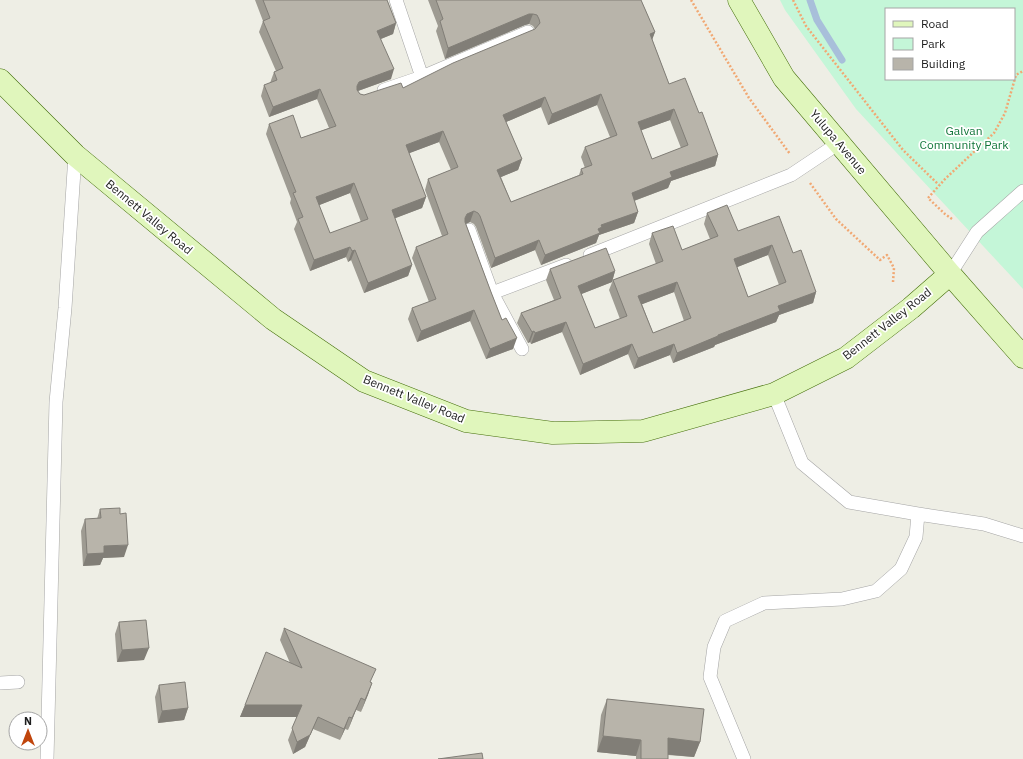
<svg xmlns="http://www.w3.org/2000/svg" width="1023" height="759" font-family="'IBM Plex Sans',sans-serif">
<rect width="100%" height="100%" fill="#eeeee5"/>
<path fill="#c4f6d8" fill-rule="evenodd" d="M 780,0 L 1023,0 L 1023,289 L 856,109 L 785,10 ZM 886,9 L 1014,9 L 1014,79 L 886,79 Z"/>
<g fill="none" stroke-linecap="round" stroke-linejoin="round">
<path stroke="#a8bfda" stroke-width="7" d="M 810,0 L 817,20 L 842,60"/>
<defs>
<path id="lane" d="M 422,77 L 528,32
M 384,90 L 422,77 L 396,0
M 469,230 L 492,293 L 566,265
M 590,255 L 791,175 L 839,143
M 950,274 L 977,232 L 1023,191
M 492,293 L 522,349
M 774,394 L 802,463 L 849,502 L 918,514 L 984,524 L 1023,536
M 0,683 L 18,682
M 47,759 L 56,402 L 65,308 L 75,155
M 744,759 L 710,677 L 714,647 L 725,621 L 764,603 L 842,599 L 876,591 L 901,569 L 916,537 L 918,514"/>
<path id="secondary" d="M 739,0 L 784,78 L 950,274 L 1023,357
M 0,80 L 75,155 L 273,319 L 364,381 L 466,421 L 553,433 L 643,431 L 774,394 L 846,358 L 911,308 L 950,274"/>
</defs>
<use href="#lane" stroke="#a5a5a5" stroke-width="14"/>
<use href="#secondary" stroke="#456f0b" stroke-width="23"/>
<path stroke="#f1a873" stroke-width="2.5" stroke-dasharray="2 2" stroke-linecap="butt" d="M 691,0 L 749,98 L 790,154
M 793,0 L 806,26 L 903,150 L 939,185
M 810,183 L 836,219 L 880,260 L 887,255 L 894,268 L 893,282
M 952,219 L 945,214 L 928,198 L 945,179 L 994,133 L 1005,113 L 1016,75 L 1023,71"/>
<use href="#lane" stroke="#fff" stroke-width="13"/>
<use href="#secondary" stroke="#e0f6bc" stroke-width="22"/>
</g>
<path fill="#9e9b92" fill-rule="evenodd" d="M 255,0 L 387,0 L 396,23 L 393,34 L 381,39 L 391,79 L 358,91 L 360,94 L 364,95 L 403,88 L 535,29 L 533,26 L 529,24 L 525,25 L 445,59 L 436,31 L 438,26 L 428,0 L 641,0 L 655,32 L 652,39 L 669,84 L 699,113 L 718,155 L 715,166 L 671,181 L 668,188 L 634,201 L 638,212 L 634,223 L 599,235 L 596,243 L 541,265 L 535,250 L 491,268 L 476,227 L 474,224 L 470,222 L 466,224 L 491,292 L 513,349 L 486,359 L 470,321 L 417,342 L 408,319 L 412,308 L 429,302 L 412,258 L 416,247 L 442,236 L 425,190 L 428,179 L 451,170 L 439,142 L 409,153 L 426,197 L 422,208 L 395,218 L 412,265 L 408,276 L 364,293 L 351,260 L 348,262 L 346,257 L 310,271 L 294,229 L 297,222 L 290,203 L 291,199 L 266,134 L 269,124 L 301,138 L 329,128 L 317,99 L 269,117 L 261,96 L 264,85 L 270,83 L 274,72 L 276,71 L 259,32 L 263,21 ZM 597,105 L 610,137 L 585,147 L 581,157 L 585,168 L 581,169 L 579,175 L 511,202 L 501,177 L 518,170 L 522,159 L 506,122 L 541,107 L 548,125 ZM 670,120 L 681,148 L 652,159 L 641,130 ZM 350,193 L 361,222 L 330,233 L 319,205 Z
M 707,213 L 738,231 L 793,253 L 816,292 L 813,303 L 779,315 L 776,322 L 715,345 L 714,347 L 673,363 L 670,355 L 634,369 L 628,354 L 580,375 L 562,332 L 531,344 L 530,342 L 528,343 L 517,323 L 521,313 L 554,300 L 546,280 L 550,269 L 615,271 L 612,282 L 581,294 L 595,328 L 620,319 L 609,290 L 613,280 L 656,264 L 649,244 L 652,233 L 682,250 L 710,239 L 704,224 ZM 768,255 L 779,285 L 748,297 L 737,267 ZM 674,292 L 684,321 L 653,333 L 642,304 Z
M 100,509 L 124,557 L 103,558 L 100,565 L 83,566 L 81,531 L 85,519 L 97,519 Z
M 119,622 L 144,660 L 117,662 L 115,634 Z
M 284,628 L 372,683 L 361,712 L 356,710 L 348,730 L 345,729 L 340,740 L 313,729 L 305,747 L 293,754 L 288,740 L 297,717 L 240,717 L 245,705 L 290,663 L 280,640 Z
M 159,685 L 188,708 L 184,720 L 158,723 L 155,697 Z
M 607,699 L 700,742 L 694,757 L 668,755 L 668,759 L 636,759 L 636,756 L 597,752 L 601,715 Z"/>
<path fill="#817e77" d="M 529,14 L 533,14 L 529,24 L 525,25 L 445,59 L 448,48 Z
M 396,23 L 393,34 L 373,42 L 377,31 Z
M 655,32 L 651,43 L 650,34 Z
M 394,69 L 391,79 L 355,92 L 357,86 L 359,82 Z
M 320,89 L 317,99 L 269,117 L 273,107 Z
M 601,94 L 597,105 L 548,125 L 552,114 Z
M 545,97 L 541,107 L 499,125 L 503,115 Z
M 674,109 L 670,120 L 634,133 L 638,122 Z
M 443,131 L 439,142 L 402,156 L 406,145 Z
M 718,155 L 715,166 L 671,181 L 668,188 L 628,203 L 632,193 L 670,172 Z
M 522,159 L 518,170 L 494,180 L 497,170 Z
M 354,183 L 350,193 L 312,208 L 316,197 Z
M 426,197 L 422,208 L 388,221 L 392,210 Z
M 474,211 L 470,222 L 463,225 L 465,218 L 467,214 Z
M 638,212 L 634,223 L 599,235 L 596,243 L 541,265 L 545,255 L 598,229 L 601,225 Z
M 539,240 L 535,250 L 491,268 L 495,258 Z
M 772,245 L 768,255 L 730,270 L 734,259 Z
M 350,247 L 346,257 L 310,271 L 314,260 Z
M 355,250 L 351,260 L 348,262 L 352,251 Z
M 412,265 L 408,276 L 364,293 L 368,283 Z
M 615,271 L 612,282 L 574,297 L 578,286 Z
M 677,282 L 674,292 L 635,307 L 638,296 Z
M 816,292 L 813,303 L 779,315 L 776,322 L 715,345 L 714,347 L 673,363 L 677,353 L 718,335 L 778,306 Z
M 474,310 L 470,321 L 417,342 L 421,331 Z
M 566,322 L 562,332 L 531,344 L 535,333 Z
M 534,331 L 530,342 L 528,343 L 532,332 Z
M 517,338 L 513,349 L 486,359 L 490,349 Z
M 632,344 L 628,354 L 580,375 L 583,364 Z
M 674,344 L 670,355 L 634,369 L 638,358 Z
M 128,545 L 124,557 L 103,558 L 100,565 L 83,566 L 87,554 L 104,546 Z
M 149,648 L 144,660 L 117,662 L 122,650 Z
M 372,683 L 368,695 L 361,712 L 365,700 Z
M 361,698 L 356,710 L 348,730 L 352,718 Z
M 245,705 L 302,705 L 298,717 L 240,717 Z
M 188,708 L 184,720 L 158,723 L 162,711 Z
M 318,717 L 305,747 L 293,754 L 297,742 Z
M 349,717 L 345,729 L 340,740 L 344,729 Z
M 603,736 L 641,740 L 636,756 L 597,752 Z
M 668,738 L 700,742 L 694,757 L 662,754 Z"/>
<path fill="#b8b4aa" stroke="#817e77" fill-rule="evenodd" d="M 263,0 L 387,0 L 396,23 L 377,31 L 394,69 L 359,82 L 357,86 L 357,90 L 360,94 L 364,95 L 401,83 L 403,88 L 453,63 L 535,29 L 540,23 L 539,19 L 537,15 L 533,14 L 529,14 L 448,48 L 440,21 L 443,19 L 436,0 L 641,0 L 655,32 L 650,34 L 669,84 L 685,78 L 699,113 L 702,112 L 718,155 L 670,172 L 672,177 L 632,193 L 638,212 L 601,225 L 602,227 L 598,229 L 600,233 L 545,255 L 539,240 L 495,258 L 480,216 L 478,213 L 474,211 L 467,214 L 465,218 L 465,222 L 491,292 L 502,320 L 506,318 L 517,338 L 490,349 L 474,310 L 421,331 L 412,308 L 436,299 L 416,247 L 448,234 L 428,179 L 458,167 L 443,131 L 406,145 L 426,197 L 392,210 L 412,265 L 368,283 L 355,250 L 352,251 L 350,247 L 314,260 L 298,219 L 303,217 L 293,193 L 296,192 L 269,124 L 293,115 L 301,138 L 336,126 L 320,89 L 273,107 L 264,85 L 277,80 L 274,72 L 283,68 L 263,21 L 270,18 ZM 601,94 L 617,135 L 585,147 L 592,165 L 581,169 L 583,174 L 511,202 L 497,170 L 522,159 L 503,115 L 545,97 L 552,114 ZM 674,109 L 688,145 L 652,159 L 638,122 ZM 354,183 L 368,219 L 330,233 L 316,197 Z
M 727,205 L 738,231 L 779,216 L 793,253 L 801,250 L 816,292 L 778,306 L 780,311 L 718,335 L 718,336 L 677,353 L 674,344 L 638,358 L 632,344 L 583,364 L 566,322 L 535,333 L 534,331 L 532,332 L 521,313 L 561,298 L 550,269 L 606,248 L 615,271 L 578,286 L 595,328 L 627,316 L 613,280 L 663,261 L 652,233 L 673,226 L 682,250 L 718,236 L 707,213 ZM 772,245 L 786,282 L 748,297 L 734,259 ZM 677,282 L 691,318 L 653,333 L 638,296 Z
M 120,508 L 120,514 L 126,513 L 128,545 L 104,546 L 104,553 L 87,554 L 85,519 L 101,518 L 100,509 Z
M 146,620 L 149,648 L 122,650 L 119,622 Z
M 284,628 L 312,641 L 376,669 L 370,682 L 372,683 L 365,700 L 361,698 L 352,718 L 349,717 L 344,729 L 318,717 L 310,735 L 297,742 L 292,728 L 302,705 L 245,705 L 266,652 L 302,668 Z
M 185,682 L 188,708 L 162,711 L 159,685 Z
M 607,699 L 704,709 L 700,742 L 668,738 L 668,759 L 641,759 L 641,740 L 603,736 Z
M 482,753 L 483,759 L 438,759 Z"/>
<g text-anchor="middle" stroke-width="3.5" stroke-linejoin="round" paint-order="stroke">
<g font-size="12" fill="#12763a" stroke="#fff">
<text x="964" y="135">Galvan<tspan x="964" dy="14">Community Park</tspan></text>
</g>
<g font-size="12" fill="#1e1e1e" stroke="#fff">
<text transform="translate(838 142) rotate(50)" y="4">Yulupa Avenue</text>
<text transform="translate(149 217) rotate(40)" y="4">Bennett Valley Road</text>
<text transform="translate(887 324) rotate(-38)" y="4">Bennett Valley Road</text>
<text transform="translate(414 399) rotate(22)" y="4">Bennett Valley Road</text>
</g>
</g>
<rect x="885" y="8" width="130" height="72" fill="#ffffff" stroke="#a5a5a5"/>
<rect x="893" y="21" width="20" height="6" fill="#e0f6bc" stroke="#a5a5a5"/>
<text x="921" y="28" font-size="12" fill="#1e1e1e">Road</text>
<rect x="893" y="38" width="20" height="12" fill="#c4f6d8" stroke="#a5a5a5"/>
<text x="921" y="48" font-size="12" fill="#1e1e1e">Park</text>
<rect x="893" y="58" width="20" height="12" fill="#b8b4aa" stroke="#a5a5a5"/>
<text x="921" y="68" font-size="12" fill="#1e1e1e">Building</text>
<g transform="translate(28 731)"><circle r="19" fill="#ffffff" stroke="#a5a5a5"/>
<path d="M0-3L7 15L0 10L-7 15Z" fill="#c0450c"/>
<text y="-6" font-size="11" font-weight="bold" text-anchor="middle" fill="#1e1e1e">N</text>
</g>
</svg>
